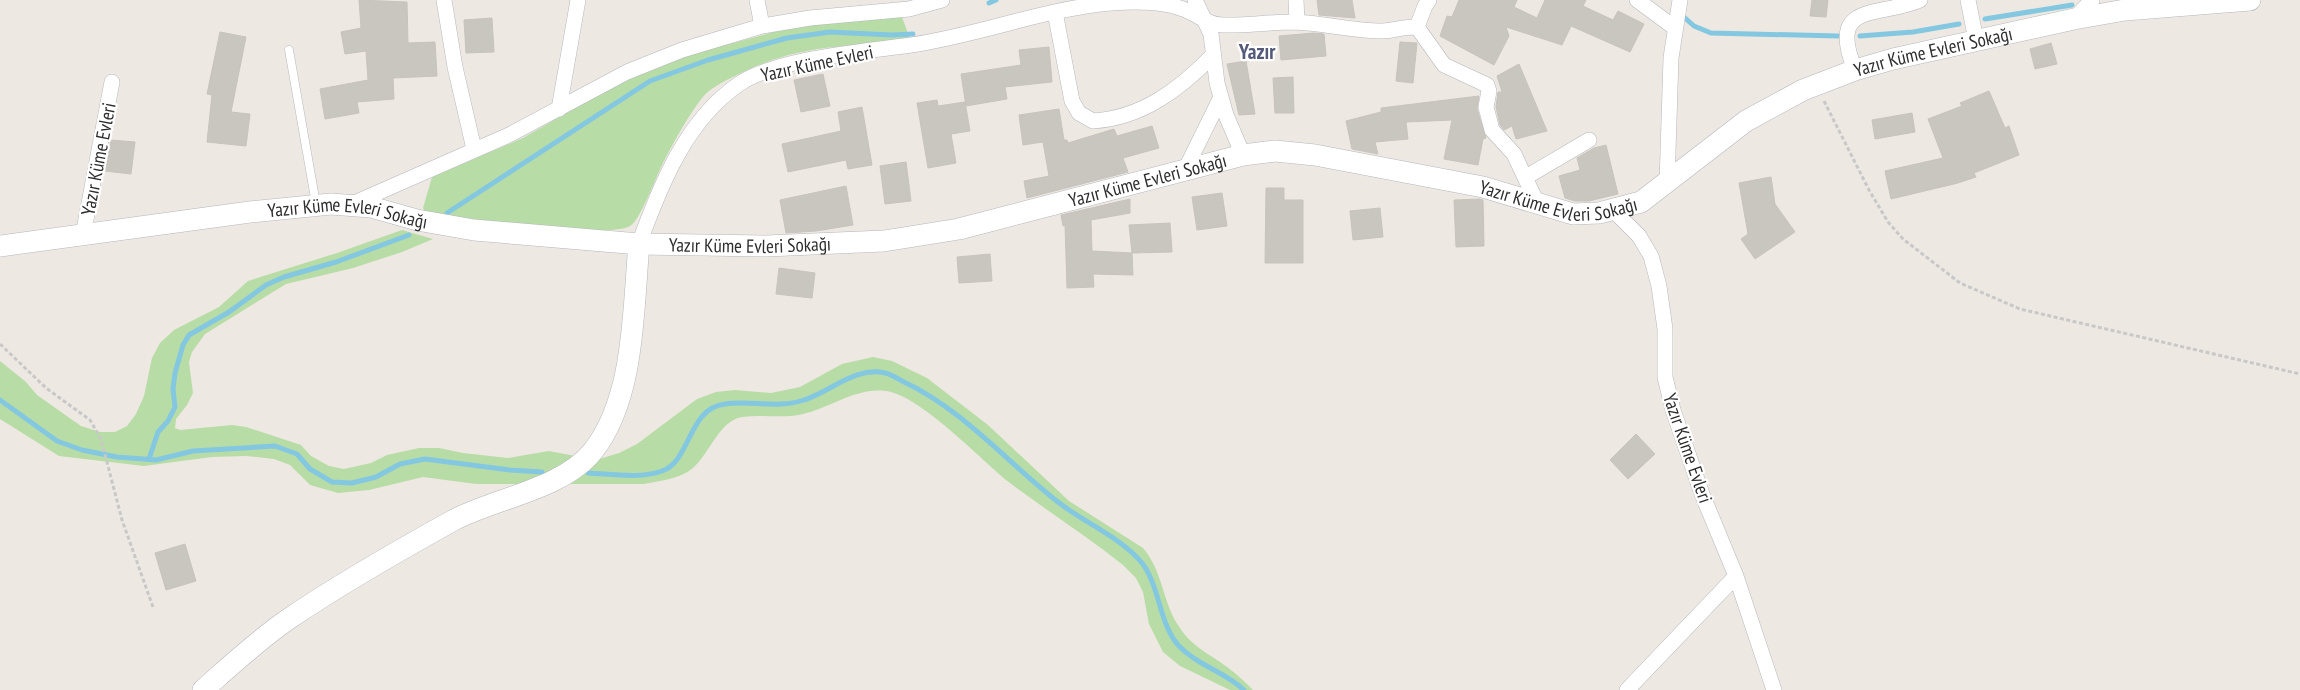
<svg xmlns="http://www.w3.org/2000/svg" width="2300" height="690" font-family="'PT Sans Narrow',sans-serif">
<rect width="100%" height="100%" fill="#ede8e2"/>
<path fill="#b8dca6" d="M 902,17 L 910,39 C 844,48 800,43 737,75 C 725,81 711,87 702,98 C 688,116 676,138 665,159 C 657,173 641,220 630,226 C 610,239 458,218 426,214 L 423,208 L 432,177 L 523,138 L 631,76 L 700,52 L 785,29 L 829,22 Z
M 402,230 L 433,239 L 402,252 L 353,268 L 286,284 L 205,334 L 192,352 L 189,362 L 193,393 L 187,405 L 176,419 L 175,428 L 180,430 L 232,425 L 246,427 L 301,445 L 311,456 L 329,466 L 344,469 L 371,463 L 387,455 L 419,448 L 439,448 L 463,453 L 508,458 L 549,451 L 596,460 L 619,453 L 637,444 L 697,399 L 716,392 L 735,390 L 771,393 L 800,387 L 842,364 L 873,357 L 892,361 L 927,378 L 988,425 L 1069,501 L 1143,548 C 1164,573 1162,603 1180,628 C 1192,647 1210,654 1227,667 C 1237,674 1245,682 1253,690 L 1230,690 L 1180,666 L 1163,652 L 1149,624 L 1143,592 L 1136,578 L 1123,565 C 1087,536 1047,511 1010,483 C 982,461 920,395 886,391 C 856,387 830,408 803,414 C 782,419 762,414 742,417 C 719,421 710,453 693,468 C 680,479 660,481 643,484 L 476,484 L 423,477 L 369,490 L 338,493 L 310,485 L 290,465 L 274,459 L 246,456 L 212,457 L 144,466 L 59,456 L 0,419 L 0,361 L 26,382 L 37,395 L 81,426 L 100,432 L 115,432 L 127,426 L 136,414 L 144,396 L 152,358 L 160,343 L 174,330 L 219,307 L 248,281 L 337,253 Z"/>
<g fill="none" stroke-linecap="round" stroke-linejoin="round">
<path stroke="#83c8e0" stroke-width="5" d="M 989,3 L 996,0
M 1685,18 L 1694,26 L 1711,33 L 1838,36
M 1985,19 L 2072,5
M 1860,36 L 1913,32 L 1959,24
M 447,213 L 650,81 L 708,60 L 787,38 L 830,32 L 892,35 L 913,34
M 0,400 L 57,441 L 82,450 L 117,457 L 156,460 L 193,451 L 275,446 L 297,454 L 310,469 L 332,482 L 352,483 L 376,477 L 400,464 L 425,459 L 510,470 L 542,472
M 149,459 L 158,432 L 168,421 L 175,407 L 173,389 L 175,373 L 183,345 L 189,335 L 229,312 L 266,285 L 284,277 L 336,262 L 409,235
M 588,473 C 611,474 640,479 662,471 C 691,461 688,408 725,404 C 751,400 778,409 804,400 C 830,392 856,366 885,373 C 891,374 898,379 904,382 C 962,409 1007,462 1058,502 C 1083,522 1122,538 1142,563 C 1160,586 1159,625 1179,646 C 1197,665 1225,672 1244,690"/>
</g>
<path fill="#c9c6c0" stroke="#c8c3bb" d="M 359,0 L 407,2 L 408,43 L 435,42 L 437,76 L 393,78 L 394,99 L 357,102 L 359,113 L 325,119 L 320,89 L 368,80 L 366,51 L 345,54 L 341,32 L 361,28 Z
M 1317,0 L 1352,0 L 1355,18 L 1319,15 Z
M 1459,0 L 1517,0 L 1514,7 L 1537,18 L 1545,0 L 1586,0 L 1583,6 L 1613,20 L 1618,11 L 1644,24 L 1630,52 L 1571,26 L 1562,45 L 1506,27 L 1509,36 L 1494,65 L 1440,36 L 1447,16 L 1452,17 Z
M 1812,0 L 1828,0 L 1826,17 L 1810,16 Z
M 492,18 L 494,52 L 466,53 L 464,20 Z
M 220,32 L 246,37 L 231,112 L 250,114 L 246,146 L 207,142 L 212,95 L 207,94 Z
M 1314,33 L 1324,34 L 1326,56 L 1281,60 L 1279,36 Z
M 1400,42 L 1417,43 L 1413,83 L 1396,81 Z
M 2051,43 L 2057,64 L 2035,69 L 2030,49 Z
M 1049,47 L 1052,82 L 1005,87 L 1007,99 L 966,106 L 961,74 L 1021,65 L 1019,50 Z
M 1246,61 L 1255,114 L 1239,115 L 1227,64 Z
M 1519,64 L 1547,131 L 1516,139 L 1512,126 L 1504,130 L 1500,125 L 1496,107 L 1498,92 L 1502,92 L 1497,76 Z
M 823,74 L 830,106 L 801,112 L 794,80 Z
M 1293,77 L 1294,113 L 1275,113 L 1273,78 Z
M 1989,91 L 2005,128 L 2009,126 L 2019,155 L 1974,173 L 1976,177 L 1958,183 L 1891,199 L 1885,171 L 1943,158 L 1928,119 L 1962,106 L 1960,103 Z
M 1479,96 L 1477,109 L 1486,138 L 1483,139 L 1478,165 L 1444,159 L 1452,120 L 1406,122 L 1408,139 L 1375,142 L 1378,154 L 1352,149 L 1346,121 L 1381,112 L 1381,108 Z
M 937,100 L 938,106 L 965,102 L 970,131 L 951,134 L 956,163 L 928,168 L 917,103 Z
M 862,107 L 872,165 L 848,169 L 846,160 L 788,172 L 782,144 L 841,131 L 838,112 Z
M 1059,109 L 1064,140 L 1067,140 L 1068,143 L 1114,129 L 1117,136 L 1152,126 L 1159,148 L 1123,158 L 1128,172 L 1027,198 L 1024,181 L 1049,176 L 1043,142 L 1023,145 L 1019,115 Z
M 1912,113 L 1915,132 L 1875,139 L 1872,120 Z
M 111,140 L 135,142 L 131,174 L 105,171 Z
M 1606,145 L 1618,194 L 1589,201 L 1575,201 L 1565,198 L 1559,176 L 1580,170 L 1577,158 L 1594,148 Z
M 906,162 L 911,201 L 885,204 L 880,166 Z
M 1771,177 L 1775,204 L 1795,232 L 1755,259 L 1741,239 L 1748,234 L 1739,183 Z
M 846,186 L 853,225 L 816,231 L 786,233 L 780,200 Z
M 1266,188 L 1284,188 L 1284,200 L 1303,200 L 1303,263 L 1265,263 Z
M 1222,193 L 1227,226 L 1197,230 L 1192,197 Z
M 1130,199 L 1130,213 L 1091,220 L 1092,251 L 1132,253 L 1133,275 L 1093,274 L 1094,287 L 1067,288 L 1065,225 L 1063,226 L 1061,215 Z
M 1480,199 L 1483,200 L 1484,246 L 1456,247 L 1454,200 Z
M 1380,208 L 1383,237 L 1353,240 L 1350,211 Z
M 1170,223 L 1172,252 L 1132,253 L 1129,225 Z
M 990,254 L 992,281 L 959,283 L 957,257 Z
M 779,268 L 815,273 L 812,298 L 776,294 Z
M 1636,434 L 1655,454 L 1628,479 L 1610,460 Z
M 185,544 L 196,581 L 166,590 L 155,553 Z"/>
<g fill="none" stroke-linecap="round" stroke-linejoin="round">
<defs>
<path id="lane" d="M 289,50 L 316,204"/>
<path id="street" d="M 444,0 L 455,67 L 474,149
M 757,0 L 762,26
M 1195,0 L 1211,34 L 1217,83 L 1226,115 L 1243,155
M 1296,0 L 1297,22
M 1637,0 L 1675,28
M 1968,0 L 1976,40
M 1055,12 L 1072,101 L 1079,113 L 1093,121 C 1142,118 1180,89 1213,55
M 2074,19 L 2092,0
M 1417,27 L 1425,6 L 1429,0
M 1855,70 C 1827,1 1877,18 1920,0
M 559,109 L 578,0
M 1185,170 L 1221,97
M 1526,177 L 1589,140
M 1667,183 L 1671,58 L 1680,0
M 352,204 L 511,134 L 627,72 L 682,50 L 762,26 L 810,18 L 909,9 L 942,0
M 1614,211 L 1639,236 L 1651,256 L 1659,286 L 1665,329 L 1665,377 L 1673,410 L 1702,494 L 1736,576 L 1774,690
M 83,235 L 112,82
M 639,244 C 660,186 686,120 739,84 C 778,58 863,52 911,45 C 979,35 1043,9 1111,3 C 1136,1 1168,1 1190,12 C 1203,18 1208,24 1222,25 C 1246,26 1270,22 1294,22 C 1323,23 1352,31 1382,31 C 1394,31 1405,26 1417,27 L 1444,65 L 1487,85 L 1489,91 L 1486,107 L 1492,130 L 1514,154 L 1537,203
M 1627,690 L 1736,576"/>
<g id="secondary">
<path id="s1" d="M 0,246 L 250,212 L 331,204 L 371,207 L 417,220 L 474,230 L 639,244 L 766,246 L 884,241 L 959,229 L 1243,155 L 1275,151 L 1315,155 L 1483,187 L 1573,214 L 1599,213 L 1641,202 L 1746,121 L 1803,90 L 1855,70 L 1893,59 L 2074,19 L 2125,10 L 2250,0"/>
<path d="M 203,690 C 230,666 257,641 287,620 C 340,584 396,552 452,521 C 494,498 562,490 593,451 C 635,398 633,309 639,244"/>
</g>
</defs>
<use href="#lane" stroke="#b5b7bf" stroke-width="9"/>
<use href="#street" stroke="#b5b7bf" stroke-width="16"/>
<use href="#secondary" stroke="#b5b7bf" stroke-width="22"/>
<path stroke="#c8c8c8" stroke-width="3" stroke-dasharray="4 2.5" stroke-linecap="butt" d="M 1824,101 L 1869,190 L 1888,222 L 1903,239 L 1960,283 L 2020,309 L 2300,374
M 0,344 L 46,388 L 90,420 L 101,439 L 122,520 L 153,607"/>
<use href="#lane" stroke="#fff" stroke-width="8"/>
<use href="#street" stroke="#fff" stroke-width="15"/>
<use href="#secondary" stroke="#fff" stroke-width="21"/>
</g>
<g text-anchor="middle" stroke-width="4.5" stroke-linejoin="round" paint-order="stroke">
<g font-size="19" fill="#2d2d2d" stroke="#fff">
<text dy="7" stroke="none"><textPath href="#s1" startOffset="2000">Yazır Küme Evleri Sokağı</textPath></text>
<text transform="translate(817 63) rotate(-12)" y="7">Yazır Küme Evleri</text>
<text transform="translate(98 159) rotate(-79)" y="7">Yazır Küme Evleri</text>
<text dy="7" stroke="none"><textPath href="#s1" startOffset="1161">Yazır Küme Evleri Sokağı</textPath></text>
<text dy="7" stroke="none"><textPath href="#s1" startOffset="1581">Yazır Küme Evleri Sokağı</textPath></text>
<text dy="7" stroke="none"><textPath href="#s1" startOffset="351">Yazır Küme Evleri Sokağı</textPath></text>
<text dy="7" stroke="none"><textPath href="#s1" startOffset="756">Yazır Küme Evleri Sokağı</textPath></text>
<text transform="translate(1688 448) rotate(71)" y="7">Yazır Küme Evleri</text>
</g>
<g font-size="21" font-weight="bold" fill="#535a79" stroke="#fff">
<text x="1257" y="59">Yazır</text>
</g>
</g>
</svg>
